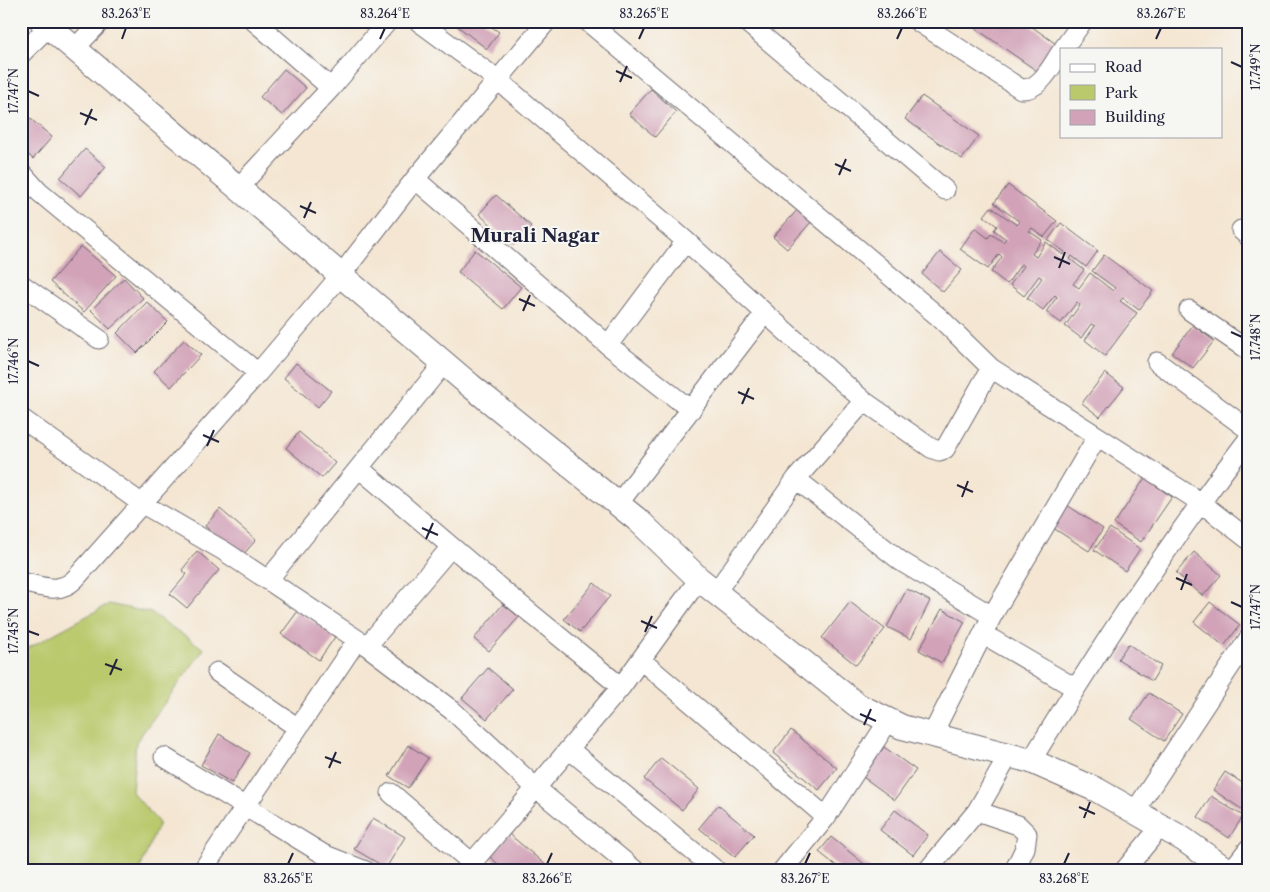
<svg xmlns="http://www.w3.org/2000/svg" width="1270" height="892" font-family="'Libre Caslon Text',serif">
<rect width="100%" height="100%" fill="#f6f6f2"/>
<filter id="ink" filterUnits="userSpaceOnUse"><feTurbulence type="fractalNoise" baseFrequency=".02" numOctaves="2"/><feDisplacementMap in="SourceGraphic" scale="10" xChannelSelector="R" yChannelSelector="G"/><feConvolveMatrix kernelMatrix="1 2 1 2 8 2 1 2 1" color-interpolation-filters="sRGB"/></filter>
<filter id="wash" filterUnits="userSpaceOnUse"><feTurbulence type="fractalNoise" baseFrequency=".0096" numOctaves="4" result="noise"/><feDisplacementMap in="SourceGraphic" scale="20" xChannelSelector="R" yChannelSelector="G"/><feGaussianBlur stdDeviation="1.12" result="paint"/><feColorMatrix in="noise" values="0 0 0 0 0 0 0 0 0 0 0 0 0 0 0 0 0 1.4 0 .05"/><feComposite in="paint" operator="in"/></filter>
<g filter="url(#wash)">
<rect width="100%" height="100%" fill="#f4e6d2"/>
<path fill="#b9c96c" stroke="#6e7654" d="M 109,604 L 151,613 L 204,649 L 136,742 L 132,792 L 159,823 L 139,871 L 21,871 L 21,652 Z"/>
<g id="blocks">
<path fill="#d2a3b8" d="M 451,21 L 483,21 L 499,32 L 487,49 Z
M 980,21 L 1024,21 L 1056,44 L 1037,71 L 975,28 Z
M 284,69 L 306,88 L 282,115 L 260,97 Z
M 651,89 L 676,112 L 655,137 L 629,114 Z
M 922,96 L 979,136 L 962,159 L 905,119 Z
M 26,115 L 52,137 L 33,159 L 21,148 L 21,121 Z
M 85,149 L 106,167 L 81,196 L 60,178 Z
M 1008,185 L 1057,221 L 1044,237 L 1032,228 L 1029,231 L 1042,240 L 1032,254 L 1036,257 L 1046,242 L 1063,255 L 1065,252 L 1048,240 L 1061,223 L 1098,251 L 1086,267 L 1072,256 L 1070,259 L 1084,270 L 1073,284 L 1079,288 L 1090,273 L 1113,291 L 1115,288 L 1092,271 L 1104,255 L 1153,291 L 1139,310 L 1123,298 L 1120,301 L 1137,313 L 1105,356 L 1085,340 L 1095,326 L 1091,324 L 1081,338 L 1065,326 L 1080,305 L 1077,302 L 1061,323 L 1046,312 L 1057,297 L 1055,295 L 1043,310 L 1027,298 L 1042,278 L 1039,276 L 1024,296 L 1010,285 L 1024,266 L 1021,264 L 1007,284 L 991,272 L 1002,257 L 999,254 L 988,269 L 960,249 L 975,228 L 988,238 L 991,234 L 1003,242 L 1006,239 L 994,230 L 997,226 L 984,216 L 991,207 L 1017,225 L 1020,222 L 994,203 Z
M 496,195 L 531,226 L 514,245 L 479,214 Z
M 798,209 L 812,221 L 787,249 L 773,237 Z
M 81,246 L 116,276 L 84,312 L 50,282 Z
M 475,250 L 521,287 L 503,309 L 458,272 Z
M 940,252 L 962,270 L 943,292 L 922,274 Z
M 124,278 L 143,298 L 110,329 L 91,310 Z
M 147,302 L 168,322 L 137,353 L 117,333 Z
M 1193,325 L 1214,341 L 1193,368 L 1172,353 Z
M 184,340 L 201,355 L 171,387 L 154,371 Z
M 296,363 L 331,391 L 318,407 L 284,378 Z
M 1105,373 L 1124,387 L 1100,417 L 1082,403 Z
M 299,432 L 335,463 L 322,478 L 286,448 Z
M 1145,478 L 1172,497 L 1141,542 L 1114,524 Z
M 1064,503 L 1103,529 L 1089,551 L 1050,526 Z
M 220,509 L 256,540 L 241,557 L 205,526 Z
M 1110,528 L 1140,549 L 1125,571 L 1094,550 Z
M 197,551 L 219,570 L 187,608 L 170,594 L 187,574 L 182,570 Z
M 1194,552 L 1221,575 L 1203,596 L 1176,573 Z
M 594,583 L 610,596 L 580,632 L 564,619 Z
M 907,589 L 930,601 L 911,639 L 887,627 Z
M 850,602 L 885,629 L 856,665 L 822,638 Z
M 1210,602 L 1240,625 L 1224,646 L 1194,622 Z
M 503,604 L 519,617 L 489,651 L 474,639 Z
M 942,609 L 965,622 L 942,663 L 919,650 Z
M 298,611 L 335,637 L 319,660 L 281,634 Z
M 1128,644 L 1161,666 L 1152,681 L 1118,659 Z
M 488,668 L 513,689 L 487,719 L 462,698 Z
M 1149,693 L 1182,714 L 1164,741 L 1131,719 Z
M 791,730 L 837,768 L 819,790 L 773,753 Z
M 219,734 L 250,753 L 232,783 L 201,765 Z
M 408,745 L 428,758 L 408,788 L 389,776 Z
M 884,747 L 916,770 L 895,800 L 863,777 Z
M 661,758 L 699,789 L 682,810 L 644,779 Z
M 1225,772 L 1249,787 L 1249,808 L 1246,812 L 1213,790 Z
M 1211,796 L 1243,816 L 1229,838 L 1198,817 Z
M 718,805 L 754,835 L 735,857 L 699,828 Z
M 895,810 L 928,835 L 913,855 L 880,830 Z
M 373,818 L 405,837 L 386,868 L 354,849 Z
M 509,834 L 547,866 L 542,871 L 506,871 L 490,857 Z
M 831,837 L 873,871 L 843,871 L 819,852 Z"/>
</g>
</g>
<g filter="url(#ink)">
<use href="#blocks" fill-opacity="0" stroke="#6c6770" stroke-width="1"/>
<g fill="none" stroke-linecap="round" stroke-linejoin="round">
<defs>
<path id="minor" d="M 254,21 L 331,88 L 388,21
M 418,21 L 498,80 L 686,241 L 765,313 L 618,504
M 587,21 L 940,318 L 991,368 L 1200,502 L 1249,540
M 745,21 L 945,190
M 917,21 L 1021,89 C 1040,91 1052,65 1061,52
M 75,48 L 101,21
M 1063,49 L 1083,21
M 21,54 L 49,26
M 21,172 L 39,192 L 258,373
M 415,179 L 608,345 L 691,410
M 239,187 L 331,88
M 1241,230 L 1249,237
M 21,284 L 99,339
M 1189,310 L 1249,351
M 765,313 L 864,401 L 931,448 L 939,451 L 945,449 L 991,368
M 608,345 L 686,241
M 1157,362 L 1249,430
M 21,418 L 141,503 L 224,551 L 367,646 L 453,711 L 536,788 L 621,687
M 359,468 L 506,593 L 621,687 L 699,579
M 796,479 L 902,562 L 992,616
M 268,580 L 444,363
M 21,582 C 42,586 59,595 75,579 L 258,373 L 341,275 L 415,179 L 547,21
M 716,592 L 796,479 L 864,401
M 983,634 L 1075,688
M 367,646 L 451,547
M 642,661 L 826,817
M 217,672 L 298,728
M 932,735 L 992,616 L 1097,437
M 570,750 L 717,871
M 164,757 L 323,854 L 366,871
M 1031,761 C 1098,650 1170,541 1249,438
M 391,793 L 472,863
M 977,811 L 1018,825 L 1027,834 L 1025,848 L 1014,871
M 1135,811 L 1249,638
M 202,871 L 357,640
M 465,871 L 536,788 L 636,871
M 782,871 L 826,817 L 889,720
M 927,871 L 977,811 L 1009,755
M 1124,871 L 1161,826
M 1231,871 L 1249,848"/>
<path id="major" d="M 42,21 L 471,386 L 639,521 L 699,579 L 857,705 L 902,727 L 1031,761 L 1097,790 L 1183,839 L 1228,871"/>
</defs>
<use href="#minor" stroke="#6c6770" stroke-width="21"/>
<use href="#major" stroke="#6c6770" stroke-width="26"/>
<use href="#minor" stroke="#fff" stroke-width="19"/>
<use href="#major" stroke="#fff" stroke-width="24"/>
</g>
</g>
<path fill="none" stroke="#22223b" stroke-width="2" d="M 122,39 L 126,28M 380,39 L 385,28M 639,39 L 644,28M 897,39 L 902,28M 1156,39 L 1161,28M 1231,62 L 1242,67M 616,71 L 632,78M 620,82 L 627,66M 28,91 L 39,96M 80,113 L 97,120M 85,125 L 92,109M 835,164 L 851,171M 839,175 L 846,159M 300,206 L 316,213M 304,218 L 311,202M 1054,257 L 1070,264M 1059,268 L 1065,252M 519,299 L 535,306M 523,311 L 530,295M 1231,332 L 1242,337M 28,361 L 39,366M 738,392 L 754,399M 742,404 L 749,388M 203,435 L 219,442M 207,446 L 214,430M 957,485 L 973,492M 962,497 L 968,481M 422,528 L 438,535M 426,539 L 433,523M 1176,578 L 1192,585M 1181,590 L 1187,574M 1231,602 L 1242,607M 641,621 L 657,628M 28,631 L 39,635M 645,632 L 652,616M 105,664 L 122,670M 110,675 L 117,659M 860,714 L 876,721M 864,725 L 871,709M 325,757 L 341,763M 329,768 L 336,752M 1079,807 L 1095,814M 1084,818 L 1090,802M 288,864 L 293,853M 547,864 L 552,853M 805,864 L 810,853M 1064,864 L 1069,853"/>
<g text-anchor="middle" stroke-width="4" stroke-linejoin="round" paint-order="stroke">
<g font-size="19" font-weight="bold" fill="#22223b" stroke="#f6f6f2">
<text x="535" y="242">Murali Nagar</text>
</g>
</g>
<rect width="1270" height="892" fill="none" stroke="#f6f6f2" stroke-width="55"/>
<rect x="1060" y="48" width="162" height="90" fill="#f6f6f2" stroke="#a1a1a9"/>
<rect x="1070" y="64" width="25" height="8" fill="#ffffff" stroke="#a1a1a9"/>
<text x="1105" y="72" font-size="15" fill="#22223b">Road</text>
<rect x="1070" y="85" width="25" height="15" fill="#b9c96c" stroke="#a1a1a9"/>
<text x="1105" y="98" font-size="15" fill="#22223b">Park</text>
<rect x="1070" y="110" width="25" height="15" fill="#d2a3b8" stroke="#a1a1a9"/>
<text x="1105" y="122" font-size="15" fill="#22223b">Building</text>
<rect x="28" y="28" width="1214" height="836" fill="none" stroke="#22223b" stroke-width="2"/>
<g font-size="12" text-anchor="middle" fill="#22223b">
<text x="126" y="18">83.263°E</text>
<text x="385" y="18">83.264°E</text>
<text x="644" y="18">83.265°E</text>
<text x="902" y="18">83.266°E</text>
<text x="1161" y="18">83.267°E</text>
<text transform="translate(1256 67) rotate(-90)" y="4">17.749°N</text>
<text transform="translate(14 91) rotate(-90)" y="4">17.747°N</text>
<text transform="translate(1256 337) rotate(-90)" y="4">17.748°N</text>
<text transform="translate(14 361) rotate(-90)" y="4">17.746°N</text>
<text transform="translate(1256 607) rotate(-90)" y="4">17.747°N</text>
<text transform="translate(14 631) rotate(-90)" y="4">17.745°N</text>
<text x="288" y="883">83.265°E</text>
<text x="547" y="883">83.266°E</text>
<text x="805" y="883">83.267°E</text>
<text x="1064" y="883">83.268°E</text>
</g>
</svg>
